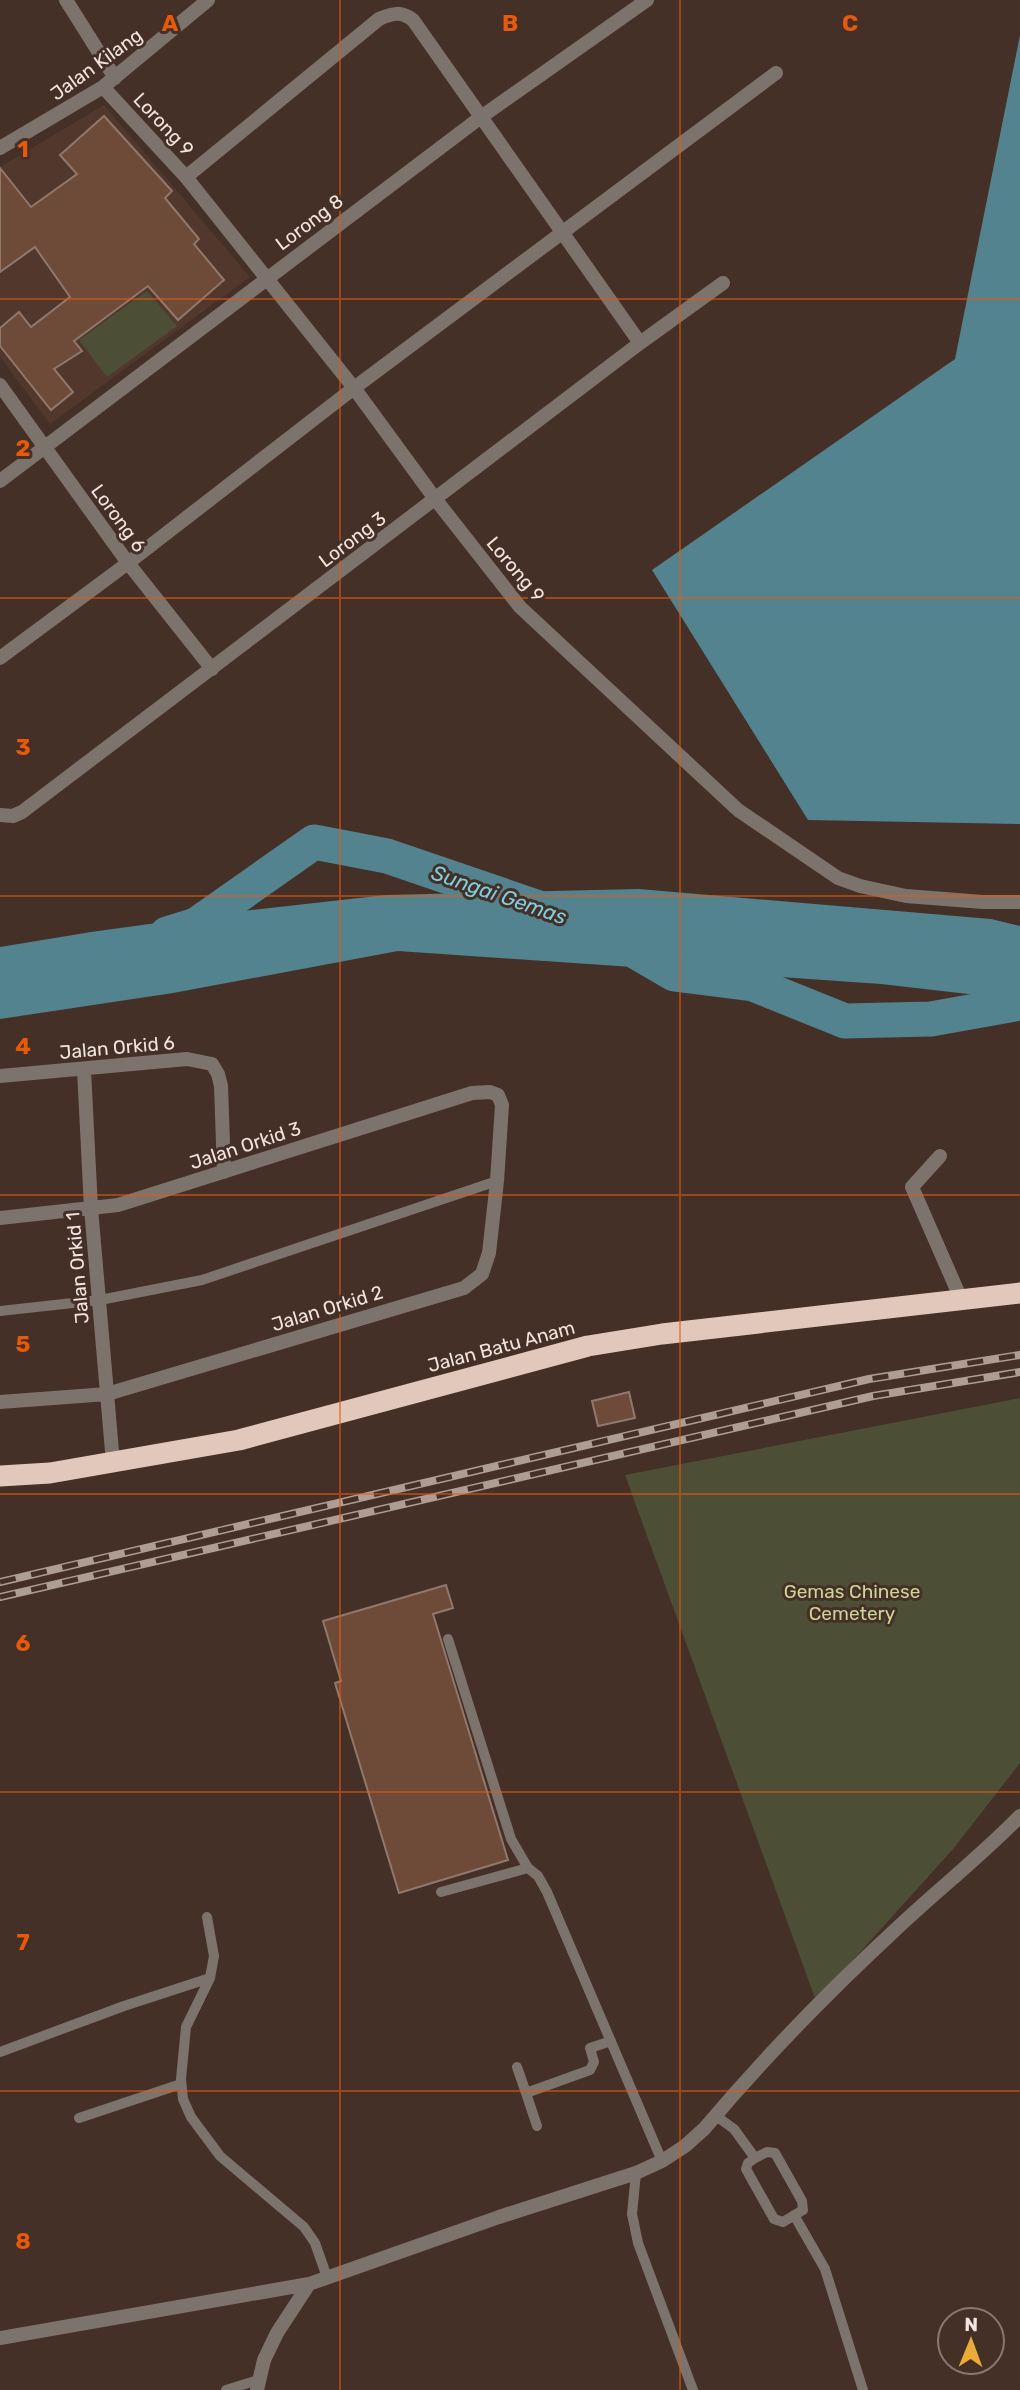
<svg xmlns="http://www.w3.org/2000/svg" width="1020" height="2390" font-family="Rubik,sans-serif">
<rect width="100%" height="100%" fill="#443026"/>
<path fill="#52382c" d="M 104,105 L 250,277 L 50,424 L 0,357 L 0,167 Z"/>
<path fill="#4c4f36" d="M 147,291 L 177,326 L 107,377 L 79,340 Z
M 1020,1398 L 1020,1763 L 954,1848 L 816,2001 L 625,1475 Z"/>
<path fill="#52838e" d="M 1020,35 L 1020,824 L 808,820 L 652,570 L 955,359 Z
M 639,889 L 991,919 L 1020,926 L 1020,1000 L 881,984 L 398,951 L 173,993 L 0,1019 L 0,947 L 91,932 L 251,910 L 386,895 Z"/>
<g fill="none" stroke-linecap="round" stroke-linejoin="round">
<path stroke="#52838e" stroke-width="35" d="M 167,934 L 196,925 L 314,842 L 387,856 L 539,908
M 626,946 L 674,974 L 753,984 L 845,1021 L 931,1019 L 1020,1003"/>
</g>
<path fill="#6e4a39" stroke="#90786d" stroke-width="2" d="M 104,116 L 172,191 L 165,198 L 199,239 L 194,244 L 224,280 L 178,320 L 148,286 L 74,341 L 82,351 L 54,369 L 73,392 L 51,410 L 0,346 L 0,328 L 19,312 L 31,327 L 70,297 L 35,247 L 0,272 L 0,168 L 31,207 L 77,174 L 60,155 Z
M 629,1392 L 635,1418 L 598,1426 L 592,1401 Z
M 446,1585 L 453,1608 L 433,1614 L 508,1860 L 399,1893 L 335,1683 L 341,1681 L 323,1621 Z"/>
<g fill="none" stroke-linecap="round" stroke-linejoin="round">
<path stroke="#7d736d" stroke-width="10" d="M 0,1311 L 100,1300 L 202,1280 L 497,1181
M 448,1639 L 511,1839 L 528,1868 L 538,1876 L 547,1892 L 662,2161
M 441,1892 L 528,1868
M 207,1917 L 214,1956 L 210,1978 L 186,2027 L 181,2079 L 183,2099 L 191,2117 L 220,2156 L 304,2227 L 315,2243 L 327,2277
M 0,2052 L 124,2006 L 210,1978
M 517,2067 L 526,2093 L 590,2070 L 594,2062 L 590,2048 L 611,2041
M 526,2093 L 537,2126
M 716,2116 L 734,2129 L 755,2158 L 748,2163 L 746,2169 L 774,2219 L 783,2222 L 803,2210 L 802,2201 L 775,2153 L 767,2152 L 755,2158
M 79,2118 L 181,2084
M 636,2173 L 632,2214 L 638,2243 L 693,2390
M 794,2215 L 825,2269 L 863,2390
M 226,2390 L 258,2380"/>
<path stroke="#7d736d" stroke-width="14" d="M 66,0 L 115,78
M 103,87 L 186,177 L 354,388 L 436,500 L 520,607 L 738,810 L 838,878 L 860,886 L 906,896 L 983,902 L 1020,902
M 0,148 L 103,87 L 208,0
M 186,177 L 379,19 C 393,13 401,11 413,20 L 640,343
M 0,385 L 128,563 L 212,669
M 0,481 L 481,117 L 647,0
M 0,658 L 128,563 L 354,388 L 776,73
M 0,815 L 13,816 L 22,812 L 640,343 L 723,283
M 84,1070 L 91,1208 L 113,1463
M 0,1076 L 187,1059 L 212,1064 L 218,1074 L 221,1086 L 224,1172
M 940,1156 L 912,1187 L 961,1299
M 0,1218 L 118,1205 L 472,1093 L 490,1092 L 498,1095 L 502,1105 L 497,1181 L 489,1253 L 482,1274 L 464,1288 L 107,1394 L 0,1402
M 0,2338 L 309,2284
M 257,2390 L 264,2360 L 277,2333 L 309,2284 L 499,2217 L 636,2173 L 662,2161 L 685,2146 L 704,2129 C 763,2059 826,1994 893,1932 C 935,1892 980,1857 1020,1816"/>
<path stroke="#e2c8ba" stroke-width="21" d="M 0,1476 L 50,1473 L 239,1440 L 588,1346 L 662,1334 L 1020,1293"/>
<defs>
<path id="rail" d="M 0,1582 L 869,1379 L 1020,1355
M 0,1597 L 873,1396 L 1020,1372"/>
</defs>
<use href="#rail" stroke="#ad9d95" stroke-width="8"/>
<use href="#rail" stroke="#443026" stroke-width="5" stroke-dasharray="16" stroke-linecap="butt"/>
</g>
<path fill="none" stroke="#e8590c" stroke-width="2" stroke-opacity="0.55" d="M 340,0 L 340,2390M 680,0 L 680,2390M 0,299 L 1020,299M 0,598 L 1020,598M 0,896 L 1020,896M 0,1195 L 1020,1195M 0,1494 L 1020,1494M 0,1792 L 1020,1792M 0,2091 L 1020,2091"/>
<g text-anchor="middle" stroke-width="6" stroke-linejoin="round" paint-order="stroke">
<g font-size="19" fill="#f2e4de" stroke="#443026">
<text transform="translate(96 64) rotate(-36)" y="7">Jalan Kilang</text>
<text transform="translate(164 124) rotate(47)" y="7">Lorong 9</text>
<text transform="translate(309 222) rotate(-37)" y="7">Lorong 8</text>
<text transform="translate(119 518) rotate(54)" y="7">Lorong 6</text>
<text transform="translate(352 539) rotate(-37)" y="7">Lorong 3</text>
<text transform="translate(516 569) rotate(50)" y="7">Lorong 9</text>
<text transform="translate(117 1047) rotate(-5)" y="7">Jalan Orkid 6</text>
<text transform="translate(245 1145) rotate(-18)" y="7">Jalan Orkid 3</text>
<text transform="translate(77 1268) rotate(-95)" y="7">Jalan Orkid 1</text>
<text transform="translate(327 1308) rotate(-17)" y="7">Jalan Orkid 2</text>
<text transform="translate(501 1346) rotate(-15)" y="7">Jalan Batu Anam</text>
</g>
<g font-size="19" fill="#cdd595" stroke="#443026">
<text x="852" y="1598">Gemas Chinese<tspan x="852" dy="22">Cemetery</tspan></text>
</g>
<g font-size="21" font-style="italic" fill="#7cd0e2" stroke="#443026">
<text transform="translate(499 895) rotate(19)" y="7">Sungai Gemas</text>
</g>
</g>
<g font-size="23" text-anchor="middle" font-weight="bold" fill="#e8590c" stroke="#443026" stroke-width="6" stroke-linejoin="round" paint-order="stroke">
<text x="170" y="31">A</text>
<text x="510" y="31">B</text>
<text x="850" y="31">C</text>
<text x="23" y="157">1</text>
<text x="23" y="456">2</text>
<text x="23" y="755">3</text>
<text x="23" y="1054">4</text>
<text x="23" y="1352">5</text>
<text x="23" y="1651">6</text>
<text x="23" y="1950">7</text>
<text x="23" y="2249">8</text>
</g>
<g transform="translate(971 2341) rotate(1)"><circle r="33" fill="#443026" stroke="#8a7870" stroke-width="2"/>
<path d="M0-5L12 26L0 18L-12 26Z" fill="#e8ab37"/>
<text y="-10" font-size="19" font-weight="bold" text-anchor="middle" fill="#f2e4de">N</text>
</g>
</svg>
